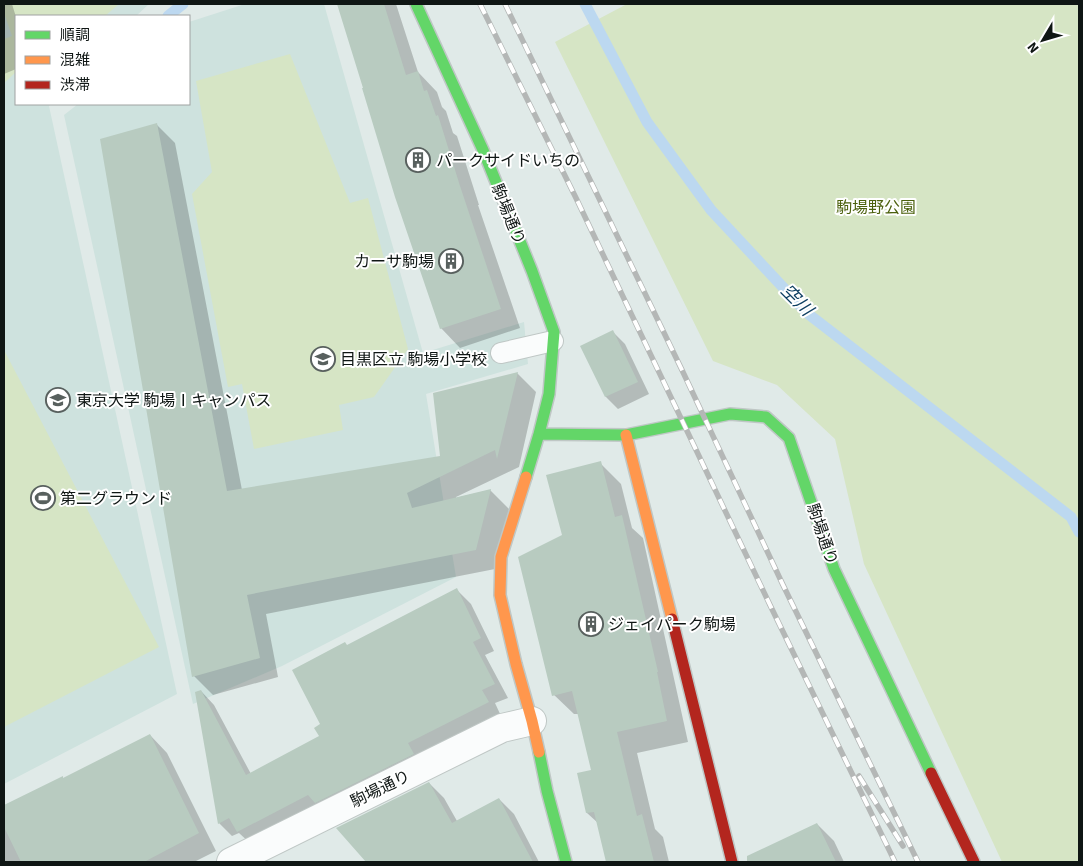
<svg xmlns="http://www.w3.org/2000/svg" width="1083" height="866" font-family="'Source Sans 3','Noto Sans JP',sans-serif">
<rect width="100%" height="100%" fill="#e0eae8"/>
<path fill="#cee2de" d="M 4,4 L 149,4 L 136,16 L 16,16 L 16,104 L 51,104 L 49,106 L 177,694 L 4,784 Z
M 245,4 L 324,4 L 423,353 L 524,322 L 528,364 L 426,394 L 456,577 L 282,666 L 193,704 L 64,115 L 78,104 L 189,104 L 189,22 Z"/>
<path fill="#d6e5c5" d="M 4,4 L 119,4 L 105,16 L 16,16 L 16,72 L 4,83 L 4,39 L 12,36 L 4,13 Z
M 627,4 L 1079,4 L 1079,862 L 1002,862 L 864,564 L 835,439 L 777,385 L 713,361 L 555,42 Z
M 290,54 L 350,203 L 368,198 L 408,349 L 374,397 L 339,405 L 343,430 L 254,449 L 242,384 L 228,387 L 192,194 L 212,172 L 196,81 Z
M 4,350 L 159,647 L 4,727 Z"/>
<path fill="#0003" d="M 4,4 L 12,4 L 16,17 L 16,69 L 4,74 Z
M 338,4 L 396,4 L 418,72 L 437,92 L 442,107 L 446,111 L 453,133 L 457,136 L 479,205 L 478,205 L 520,328 L 460,348 L 441,328 Z
M 156,124 L 175,143 L 242,490 L 441,457 L 517,373 L 536,392 L 519,467 L 456,497 L 456,498 L 490,490 L 509,509 L 495,569 L 266,614 L 278,677 L 213,695 L 194,676 Z
M 613,332 L 625,344 L 649,394 L 618,409 L 606,397 L 582,346 Z
M 600,463 L 621,484 L 632,528 L 643,538 L 688,742 L 637,753 L 655,829 L 663,837 L 669,862 L 607,862 L 598,823 L 587,813 L 593,771 L 579,714 L 574,714 L 552,693 L 564,536 Z
M 457,590 L 471,604 L 494,651 L 485,655 L 508,698 L 495,703 L 501,716 L 252,845 L 239,833 L 232,836 L 219,823 L 201,691 L 214,705 L 251,774 L 320,737 L 322,725 L 347,646 Z
M 150,735 L 167,753 L 216,851 L 194,862 L 4,862 L 4,807 L 64,779 Z
M 429,783 L 444,798 L 457,821 L 499,799 L 514,814 L 539,862 L 367,862 L 338,828 Z
M 817,824 L 834,841 L 844,862 L 787,862 L 778,843 Z"/>
<g fill="none" stroke-linecap="round" stroke-linejoin="round">
<path stroke="#bcd8f0" stroke-width="11" d="M 585,4 L 647,122 L 711,210 L 807,313 L 1071,517 L 1079,532
M 168,16 L 183,4"/>
</g>
<path fill="#b8cbc0" d="M 337,4 L 384,4 L 406,75 L 418,71 L 424,91 L 427,90 L 436,116 L 438,115 L 460,186 L 501,309 L 440,329 L 395,197 L 362,88 L 363,88 Z
M 157,123 L 227,491 L 440,456 L 433,393 L 518,372 L 497,459 L 495,450 L 407,493 L 412,508 L 491,489 L 476,550 L 247,595 L 260,658 L 192,677 L 100,139 Z
M 613,330 L 638,382 L 605,397 L 580,346 Z
M 601,461 L 615,517 L 622,515 L 658,672 L 657,672 L 667,721 L 617,732 L 637,816 L 642,814 L 654,862 L 606,862 L 594,812 L 586,813 L 577,773 L 591,770 L 572,691 L 552,696 L 518,557 L 562,535 L 546,475 Z
M 457,588 L 481,638 L 473,642 L 495,684 L 482,690 L 489,702 L 408,743 L 414,754 L 315,803 L 308,795 L 237,832 L 229,818 L 218,824 L 195,692 L 201,690 L 246,775 L 319,736 L 314,728 L 320,724 L 292,670 L 345,642 L 347,645 Z
M 150,734 L 199,833 L 144,862 L 21,862 L 4,827 L 4,805 L 63,776 L 63,778 Z
M 429,782 L 452,823 L 499,798 L 533,862 L 366,862 L 336,828 Z
M 817,823 L 836,862 L 747,862 L 747,856 Z"/>
<g fill="none" stroke-linecap="round" stroke-linejoin="round">
<defs>
<path id="lane" d="M 501,353 L 553,341"/>
<path id="street" d="M 231,862 L 502,728 L 532,721"/>
<path id="fast" d="M 416,4 L 483,150 L 532,271 L 554,332 L 549,394 L 539,434 L 526,477
M 539,434 L 626,435 L 730,414 L 766,417 L 789,438 L 834,569 L 931,773
M 539,752 L 547,791 L 566,862"/>
<path id="slow" d="M 626,435 L 672,619
M 526,477 L 501,557 L 500,595 L 516,664 L 532,721 L 539,752"/>
<path id="jam" d="M 672,619 L 732,862
M 931,773 L 974,862"/>
</defs>
<use href="#lane" stroke="#bfc7c5" stroke-width="22"/>
<use href="#street" stroke="#bfc7c5" stroke-width="30"/>
<use href="#fast" stroke="#bfc7c5" stroke-width="14"/>
<use href="#slow" stroke="#bfc7c5" stroke-width="14"/>
<use href="#jam" stroke="#bfc7c5" stroke-width="14"/>
<use href="#lane" stroke="#fafcfc" stroke-width="20"/>
<use href="#street" stroke="#fafcfc" stroke-width="28"/>
<use href="#fast" stroke="#63d668" stroke-width="11"/>
<use href="#slow" stroke="#ff974d" stroke-width="11"/>
<use href="#jam" stroke="#b3261e" stroke-width="11"/>
<defs>
<path id="rail" d="M 480,4 L 576,198 L 770,605 L 895,862
M 505,4 L 682,370 L 783,585 L 918,862
M 859,776 L 903,846"/>
</defs>
<use href="#rail" stroke="#b4b7b6" stroke-width="5.5"/>
<use href="#rail" stroke="#fff" stroke-width="4" stroke-dasharray="11" stroke-linecap="butt"/>
</g>
<defs>
<symbol id="building-ring" viewBox="-11 -11 22 22"><circle r="9.5" fill="#fff" stroke="#58605e" stroke-width="1.5"/><path d="M-4-6H4V6H1V3H-1V6H-4ZM-2.5-4.3h1.7v1.8h-1.7ZM.8-4.3h1.7v1.8H.8ZM-2.5-1h1.7V.8h-1.7ZM.8-1h1.7V.8H.8Z" fill="#58605e"/></symbol>
<symbol id="school-ring" viewBox="-11 -11 22 22"><circle r="9.5" fill="#fff" stroke="#58605e" stroke-width="1.5"/><path d="M0-5L7-2L0 1L-7-2ZM-4 1L0 2.5L4 1V4Q0 6-4 4Z" fill="#58605e"/></symbol>
<symbol id="university-ring" viewBox="-11 -11 22 22"><circle r="9.5" fill="#fff" stroke="#58605e" stroke-width="1.5"/><path d="M0-5L7-2L0 1L-7-2ZM-4 1L0 2.5L4 1V4Q0 6-4 4Z" fill="#58605e"/></symbol>
<symbol id="stadium-ring" viewBox="-11 -11 22 22"><circle r="9.5" fill="#fff" stroke="#58605e" stroke-width="1.5"/><path d="M0-5a6.5 5 0 1 0 0 10a6.5 5 0 1 0 0-10ZM-3.5-1.8h7v3.6h-7Z" fill="#58605e"/></symbol>
</defs>
<g fill-rule="evenodd">
<use href="#building-ring" x="404" y="146" width="28" height="28"/>
<use href="#building-ring" x="437" y="247" width="28" height="28"/>
<use href="#school-ring" x="309" y="345" width="28" height="28"/>
<use href="#university-ring" x="44" y="386" width="28" height="28"/>
<use href="#stadium-ring" x="29" y="484" width="28" height="28"/>
<use href="#building-ring" x="577" y="610" width="28" height="28"/>
</g>
<g text-anchor="middle" stroke-width="4" stroke-linejoin="round" paint-order="stroke">
<g font-size="16" fill="#0f1614" stroke="#fff" text-anchor="start">
<text x="436" y="166">パークサイドいちの</text>
<text x="434" y="267" text-anchor="end">カーサ駒場</text>
<text x="340" y="365">目黒区立 駒場小学校</text>
<text x="76" y="406">東京大学 駒場Ⅰキャンパス</text>
<text x="60" y="504">第二グラウンド</text>
<text x="608" y="630">ジェイパーク駒場</text>
</g>
<g font-size="16" fill="#4c610e" stroke="#fff">
<text x="876" y="213">駒場野公園</text>
</g>
<g font-size="16" fill="#0f1614" stroke="#fff">
<text transform="translate(509 214) rotate(68)" y="6">駒場通り</text>
<text transform="translate(823 534) rotate(71)" y="6">駒場通り</text>
<text transform="translate(380 788) rotate(-26)" y="6">駒場通り</text>
</g>
<g font-size="18" font-style="italic" fill="#0e3f62" stroke="#fff">
<text transform="translate(797 300) rotate(45)" y="6">空川</text>
</g>
</g>
<rect width="1083" height="866" fill="none" stroke="#0f1614" stroke-width="10"/>
<rect x="15" y="15" width="175" height="90" fill="#ffffff" stroke="#9fa2a1"/>
<rect x="25" y="31" width="25" height="8" fill="#63d668" stroke="#9fa2a1"/>
<text x="60" y="40" font-size="15" fill="#0f1614">順調</text>
<rect x="25" y="56" width="25" height="8" fill="#ff974d" stroke="#9fa2a1"/>
<text x="60" y="65" font-size="15" fill="#0f1614">混雑</text>
<rect x="25" y="81" width="25" height="8" fill="#b3261e" stroke="#9fa2a1"/>
<text x="60" y="90" font-size="15" fill="#0f1614">渋滞</text>
<g transform="translate(1043 40) rotate(232)" stroke="#ffffff" stroke-width="4" paint-order="stroke">
<path d="M0-4L9 19L0 12L-9 19Z" fill="#0f1614"/>
<text y="-8" font-size="14" font-weight="bold" text-anchor="middle" fill="#0f1614">N</text>
</g>
</svg>
